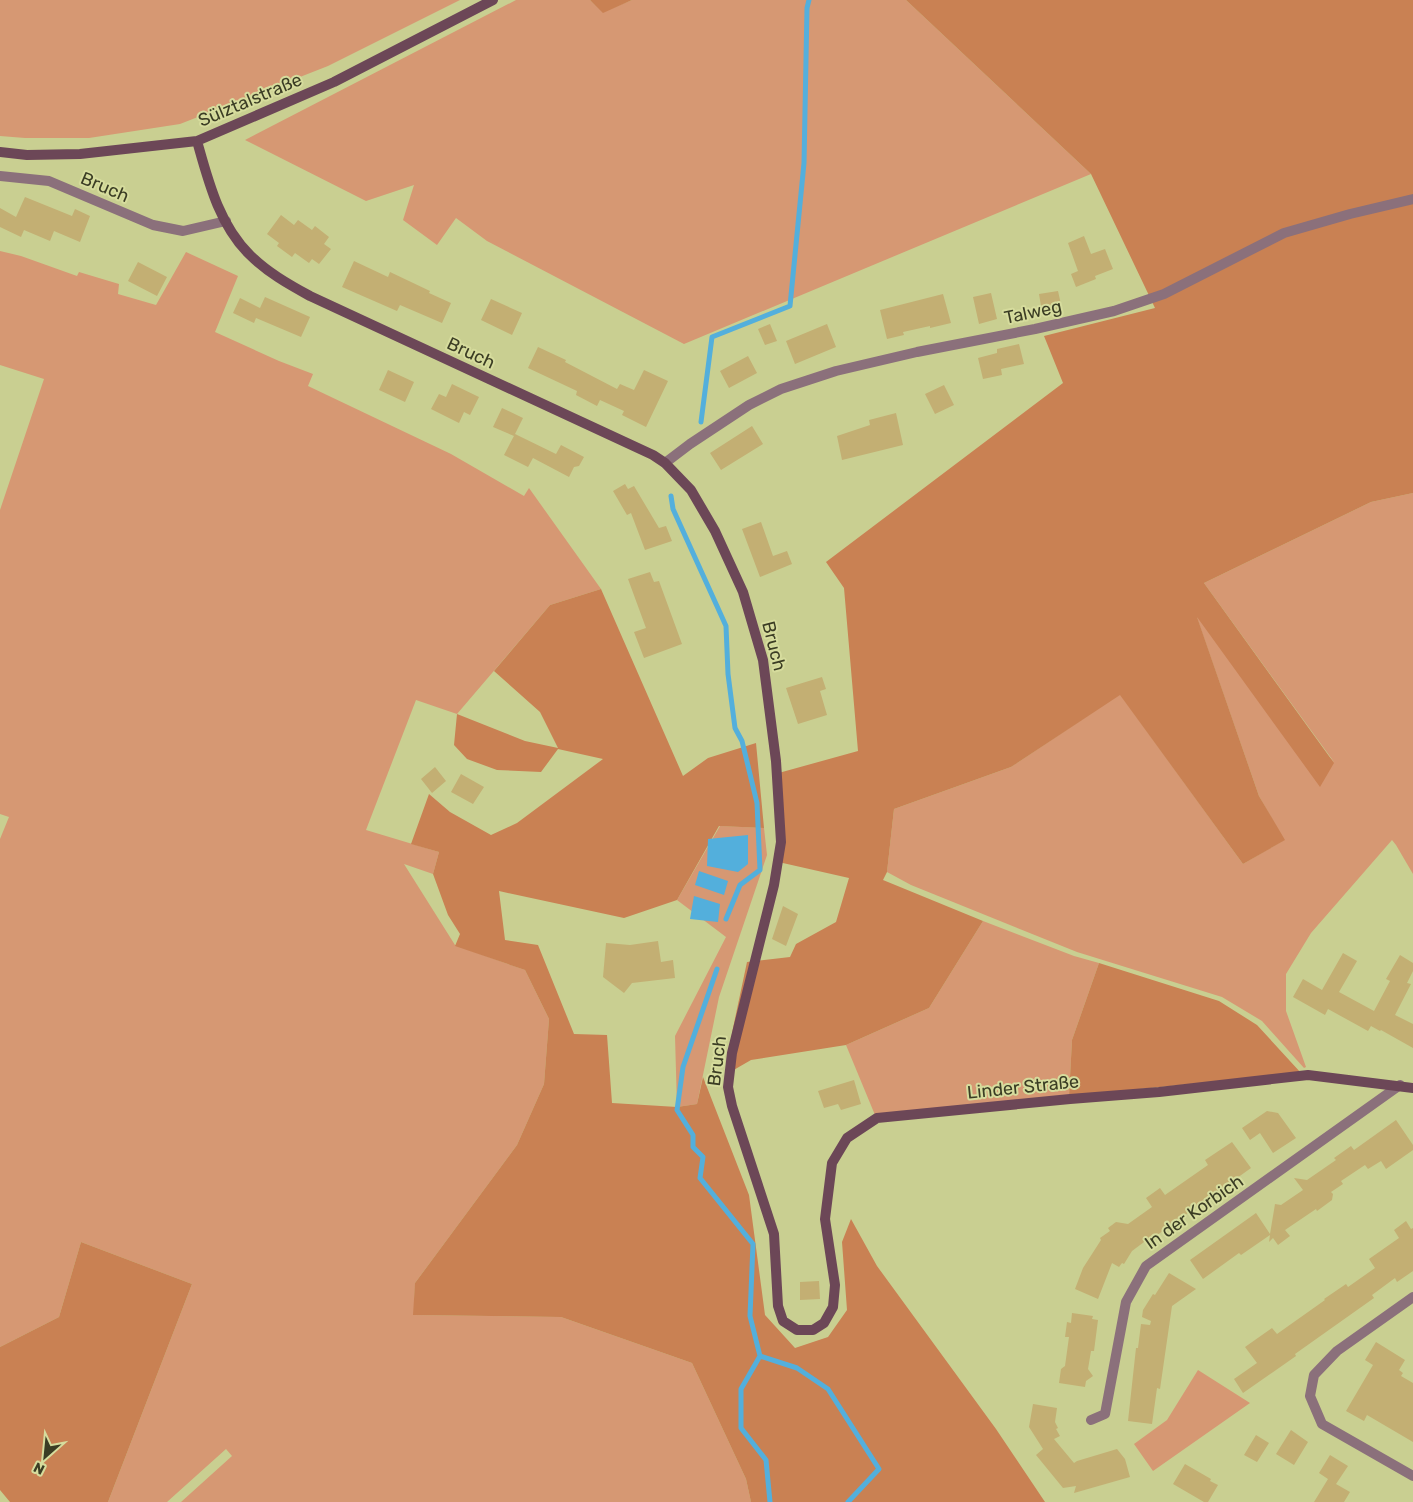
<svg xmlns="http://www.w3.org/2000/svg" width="1413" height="1502" font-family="Rubik,sans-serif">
<rect width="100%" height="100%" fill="#c9cf91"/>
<path fill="#d69873" d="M 0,0 L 460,0 L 328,66 L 180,124 L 89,138 L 25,138 L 0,136 Z
M 516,0 L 590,0 L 603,12 L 632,0 L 906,0 L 1091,174 L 684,344 L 487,241 L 456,218 L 437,245 L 403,220 L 414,185 L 366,201 L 245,140 Z
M 0,251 L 21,256 L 77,276 L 79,272 L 119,284 L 118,294 L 156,305 L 186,252 L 238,276 L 215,332 L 279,361 L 313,374 L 308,386 L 451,454 L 524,496 L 529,488 L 601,589 L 550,605 L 457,714 L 416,700 L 366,830 L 439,852 L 433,874 L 404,864 L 455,945 L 525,970 L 549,1019 L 544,1084 L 517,1145 L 415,1283 L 414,1315 L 561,1317 L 692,1363 L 746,1479 L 751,1502 L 181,1502 L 232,1456 L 226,1449 L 167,1502 L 108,1502 L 192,1284 L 81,1242 L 59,1317 L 0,1347 L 0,839 L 9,817 L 0,814 L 0,510 L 44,379 L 0,365 Z
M 1413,493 L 1413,874 L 1396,845 L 1392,840 L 1311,933 L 1286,974 L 1286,1011 L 1306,1067 L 1304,1068 L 1262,1021 L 1222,997 L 1077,952 L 911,885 L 887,872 L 894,809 L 1011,767 L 1120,694 L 1243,864 L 1284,840 L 1259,796 L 1196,615 L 1334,762 L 1204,583 L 1371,502 Z
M 720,826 L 764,828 L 767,855 L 719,997 L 697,1104 L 677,1107 L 675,1036 L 726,937 L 677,900 Z
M 983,921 L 1074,956 L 1099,963 L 1072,1040 L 1069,1096 L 875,1115 L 846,1045 L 929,1008 Z
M 1198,1370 L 1250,1403 L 1153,1471 L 1134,1444 L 1167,1420 Z"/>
<path fill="#c98153" d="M 590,0 L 632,0 L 603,13 Z
M 906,0 L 1413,0 L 1413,493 L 1371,502 L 1204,583 L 1334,763 L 1320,787 L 1197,617 L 1259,796 L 1285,840 L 1243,864 L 1120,695 L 1011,767 L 894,809 L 887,872 L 883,880 L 983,921 L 929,1008 L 846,1045 L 751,1060 L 725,1075 L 733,1028 L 747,962 L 790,957 L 796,944 L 836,922 L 849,878 L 774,861 L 778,844 L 775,774 L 858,751 L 844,588 L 826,562 L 1063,383 L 1044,336 L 1155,308 L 1091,174 Z
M 601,589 L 683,776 L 708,758 L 756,743 L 764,828 L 719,826 L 677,900 L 624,918 L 499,891 L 505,940 L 538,945 L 574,1034 L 607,1035 L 612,1103 L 677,1107 L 697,1104 L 703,1077 L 749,1195 L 765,1315 L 795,1348 L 828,1337 L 847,1310 L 842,1242 L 851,1219 L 877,1266 L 996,1429 L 1045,1502 L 751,1502 L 746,1479 L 692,1363 L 561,1317 L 413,1315 L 415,1283 L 517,1145 L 544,1084 L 549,1019 L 525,970 L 455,946 L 460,934 L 448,915 L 433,874 L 439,852 L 411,844 L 429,794 L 450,812 L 491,835 L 517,823 L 603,759 L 558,749 L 541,772 L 497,770 L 467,759 L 454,745 L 457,714 L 525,741 L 558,748 L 540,712 L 494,671 L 550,605 Z
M 1099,963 L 1219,1001 L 1257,1025 L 1301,1073 L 1069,1096 L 1072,1040 Z
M 81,1242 L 192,1284 L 108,1502 L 10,1502 L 0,1490 L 0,1347 L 59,1317 Z"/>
<path fill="#53afdc" d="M 748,835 L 748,864 L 738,872 L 707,866 L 708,839 Z
M 699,871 L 728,881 L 724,895 L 695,885 Z
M 694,896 L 720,904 L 718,922 L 690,919 Z"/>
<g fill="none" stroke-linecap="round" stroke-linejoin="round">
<path stroke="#53afdc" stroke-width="5" d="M 701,422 L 712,337 L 790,306 L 804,163 L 807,8 L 809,0
M 671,496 L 673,509 L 726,626 L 728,674 L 735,728 L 742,741 L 757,803 L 760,870 L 740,885 L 726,919
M 717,969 L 683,1067 L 677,1110 L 693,1135 L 693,1147 L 703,1157 L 700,1178 L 753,1244 L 750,1316 L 760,1356 L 741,1389 L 741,1428 L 766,1460 L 770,1502
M 760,1356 L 797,1368 L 828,1389 L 879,1469 L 848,1502"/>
</g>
<path fill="#c3af73" d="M 25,197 L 72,216 L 75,209 L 90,216 L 80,242 L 54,231 L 50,241 L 24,230 L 21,237 L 0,227 L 0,208 L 16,217 Z
M 281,215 L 294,225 L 298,220 L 312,230 L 315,226 L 329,237 L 324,244 L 331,249 L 319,264 L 312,259 L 309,263 L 295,253 L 292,257 L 277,246 L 279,243 L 267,234 Z
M 1084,236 L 1091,254 L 1105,249 L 1113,269 L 1095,276 L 1096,279 L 1076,287 L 1071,274 L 1078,271 L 1068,243 Z
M 354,261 L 388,277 L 390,272 L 430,291 L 429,293 L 451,303 L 442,323 L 400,305 L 397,311 L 342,287 Z
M 138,262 L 167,277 L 157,296 L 128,281 Z
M 1058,291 L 1062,309 L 1042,312 L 1039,294 Z
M 991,293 L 997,319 L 979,324 L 973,297 Z
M 943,294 L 951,323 L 930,328 L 930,326 L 903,332 L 904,335 L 887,339 L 880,310 Z
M 265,297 L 310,317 L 301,337 L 256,318 L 254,323 L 233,313 L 240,298 L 260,308 Z
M 491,299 L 522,313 L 512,335 L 481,320 Z
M 770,324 L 777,341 L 765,345 L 758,329 Z
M 827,324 L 836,347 L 795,364 L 786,341 Z
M 1019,344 L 1024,364 L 1001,369 L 1002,375 L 983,379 L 978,358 L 997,353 L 997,349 Z
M 538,347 L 566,360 L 565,362 L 617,389 L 620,384 L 634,390 L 644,370 L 668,381 L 646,427 L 622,415 L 624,411 L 600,400 L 597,406 L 576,395 L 577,391 L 528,368 Z
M 748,356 L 757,373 L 729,388 L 720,371 Z
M 388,370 L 414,382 L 405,402 L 379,390 Z
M 452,384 L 479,397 L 470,415 L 464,412 L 459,423 L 431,409 L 439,394 L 446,397 Z
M 944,385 L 954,405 L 935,414 L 925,394 Z
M 502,408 L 523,418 L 514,436 L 493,427 Z
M 896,413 L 903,445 L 842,460 L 837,436 L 870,425 L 869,420 Z
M 752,426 L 763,444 L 721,470 L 710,453 Z
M 515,434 L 556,454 L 561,445 L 584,457 L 579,466 L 574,467 L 569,477 L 533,458 L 528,467 L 504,455 Z
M 625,484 L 628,489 L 634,486 L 659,528 L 666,526 L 672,541 L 645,550 L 631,513 L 627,515 L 613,491 Z
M 761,522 L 773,556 L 787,551 L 792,564 L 760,577 L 742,529 Z
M 650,572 L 654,582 L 659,581 L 682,644 L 644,658 L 634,632 L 646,628 L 628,579 Z
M 822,677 L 826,689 L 820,691 L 827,715 L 798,724 L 786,688 Z
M 435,767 L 446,781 L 432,793 L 421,779 Z
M 461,774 L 484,787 L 473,804 L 451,792 Z
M 783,906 L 798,914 L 786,946 L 772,939 Z
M 658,941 L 661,962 L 673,960 L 675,978 L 632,983 L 624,993 L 603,977 L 606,943 L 630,945 Z
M 1343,953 L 1357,961 L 1339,992 L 1374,1011 L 1390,981 L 1386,979 L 1400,955 L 1413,963 L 1413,971 L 1407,983 L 1411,984 L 1395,1015 L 1413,1024 L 1413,1048 L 1381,1030 L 1380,1031 L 1371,1026 L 1368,1031 L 1328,1009 L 1325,1015 L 1293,997 L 1303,979 L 1322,990 Z
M 854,1080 L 861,1104 L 841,1110 L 838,1104 L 824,1108 L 818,1091 Z
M 1267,1111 L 1278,1113 L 1296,1138 L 1273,1153 L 1260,1133 L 1250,1140 L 1242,1128 Z
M 1396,1120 L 1413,1145 L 1413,1150 L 1386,1169 L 1381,1161 L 1368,1169 L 1365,1165 L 1341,1181 L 1343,1184 L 1331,1192 L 1333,1194 L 1332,1200 L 1317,1211 L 1316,1209 L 1285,1230 L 1290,1236 L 1278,1245 L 1273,1238 L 1269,1242 L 1270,1235 L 1241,1255 L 1239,1253 L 1203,1279 L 1190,1260 L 1256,1213 L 1270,1234 L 1275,1204 L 1281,1205 L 1303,1190 L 1294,1178 L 1307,1180 L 1336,1160 L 1334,1158 L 1351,1146 L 1354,1150 Z
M 1232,1142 L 1251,1168 L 1153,1238 L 1152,1236 L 1132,1251 L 1124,1264 L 1122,1263 L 1119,1267 L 1112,1263 L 1098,1299 L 1075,1289 L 1083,1268 L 1101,1240 L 1100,1238 L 1110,1231 L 1108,1228 L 1116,1222 L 1128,1224 L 1152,1207 L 1146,1198 L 1160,1188 L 1165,1195 L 1208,1165 L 1205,1160 Z
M 1406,1221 L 1411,1229 L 1413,1228 L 1413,1271 L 1397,1282 L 1395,1278 L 1372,1295 L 1374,1298 L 1295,1354 L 1296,1356 L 1243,1393 L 1234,1379 L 1257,1363 L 1245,1347 L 1272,1328 L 1277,1334 L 1325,1300 L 1324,1299 L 1346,1284 L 1348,1287 L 1375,1268 L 1369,1259 L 1399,1238 L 1394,1230 Z
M 1169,1273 L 1196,1289 L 1172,1306 L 1160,1389 L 1157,1388 L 1152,1424 L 1128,1421 L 1136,1348 L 1138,1348 L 1141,1324 L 1150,1325 L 1151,1321 L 1142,1317 L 1143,1310 L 1153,1294 L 1155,1295 Z
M 819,1281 L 820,1299 L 800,1300 L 800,1282 Z
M 1072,1313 L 1093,1316 L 1092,1319 L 1098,1320 L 1094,1351 L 1091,1351 L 1088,1369 L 1093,1376 L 1086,1381 L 1085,1387 L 1059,1383 L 1061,1369 L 1065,1366 L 1069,1337 L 1065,1337 L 1067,1322 L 1071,1323 Z
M 1376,1342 L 1405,1360 L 1399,1370 L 1403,1373 L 1401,1376 L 1413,1383 L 1413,1442 L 1367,1415 L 1364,1421 L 1346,1411 L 1373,1365 L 1365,1360 Z
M 1033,1404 L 1057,1408 L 1055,1422 L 1058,1428 L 1056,1429 L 1060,1436 L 1054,1439 L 1074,1463 L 1077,1461 L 1117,1449 L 1125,1459 L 1130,1477 L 1074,1493 L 1076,1486 L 1063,1488 L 1036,1455 L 1043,1449 L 1029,1427 Z
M 1291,1430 L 1308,1442 L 1294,1465 L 1276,1454 Z
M 1256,1435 L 1269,1443 L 1257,1462 L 1244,1455 Z
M 1330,1455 L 1348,1466 L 1336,1484 L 1350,1492 L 1344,1502 L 1314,1502 L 1328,1479 L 1319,1473 Z
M 1185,1464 L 1211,1479 L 1210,1481 L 1218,1485 L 1208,1502 L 1204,1502 L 1173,1484 Z"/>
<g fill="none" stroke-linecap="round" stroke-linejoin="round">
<path stroke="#8b707b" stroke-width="10" d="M 0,176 L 49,181 L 153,225 L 183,231 L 226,221
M 665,463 L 690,444 L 749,405 L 781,389 L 836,371 L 917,352 L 1035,329 L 1114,311 L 1164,294 L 1284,233 L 1350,214 L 1413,199
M 1413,1297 L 1337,1351 L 1314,1375 L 1310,1396 L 1322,1424 L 1413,1476
M 1091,1420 L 1105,1414 L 1126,1302 L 1146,1266 L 1400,1085"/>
<path stroke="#6c4757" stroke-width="10" d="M 197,141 C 208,180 219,225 250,255 C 267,272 288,284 310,296 L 653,455 L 665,463 L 691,490 L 715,531 L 743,592 L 763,660 L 776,761 L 781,842 L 774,885 L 732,1053 L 728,1087 L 732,1106 L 774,1234 L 778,1306 L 783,1321 L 797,1330 L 813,1330 L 824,1323 L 833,1307 L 835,1285 L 825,1219 L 832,1163 L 847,1138 L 877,1118 L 1070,1099 L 1159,1092 L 1308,1075 L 1413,1088
M 0,152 L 27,155 L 80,154 L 197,141 L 334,82 L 493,0"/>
</g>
<g text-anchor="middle" stroke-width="4" stroke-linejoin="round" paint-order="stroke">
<g font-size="18" fill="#3b3d24" stroke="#d6dc9d">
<text transform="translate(250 100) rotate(-23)" y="6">Sülztalstraße</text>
<text transform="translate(105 187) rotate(23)" y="6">Bruch</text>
<text transform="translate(1033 312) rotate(-12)" y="6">Talweg</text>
<text transform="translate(471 353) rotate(25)" y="6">Bruch</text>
<text transform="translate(774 646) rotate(76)" y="6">Bruch</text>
<text transform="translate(717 1061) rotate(-83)" y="6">Bruch</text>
<text transform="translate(1023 1087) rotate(-6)" y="6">Linder Straße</text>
<text transform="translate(1194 1212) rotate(-35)" y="6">In der Korbich</text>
</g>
</g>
<g transform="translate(45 1457) rotate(207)" stroke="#d6dc9d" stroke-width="4" paint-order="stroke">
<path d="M0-4L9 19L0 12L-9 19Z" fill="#3b3d24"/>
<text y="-8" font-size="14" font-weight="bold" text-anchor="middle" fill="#3b3d24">N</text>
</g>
</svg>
